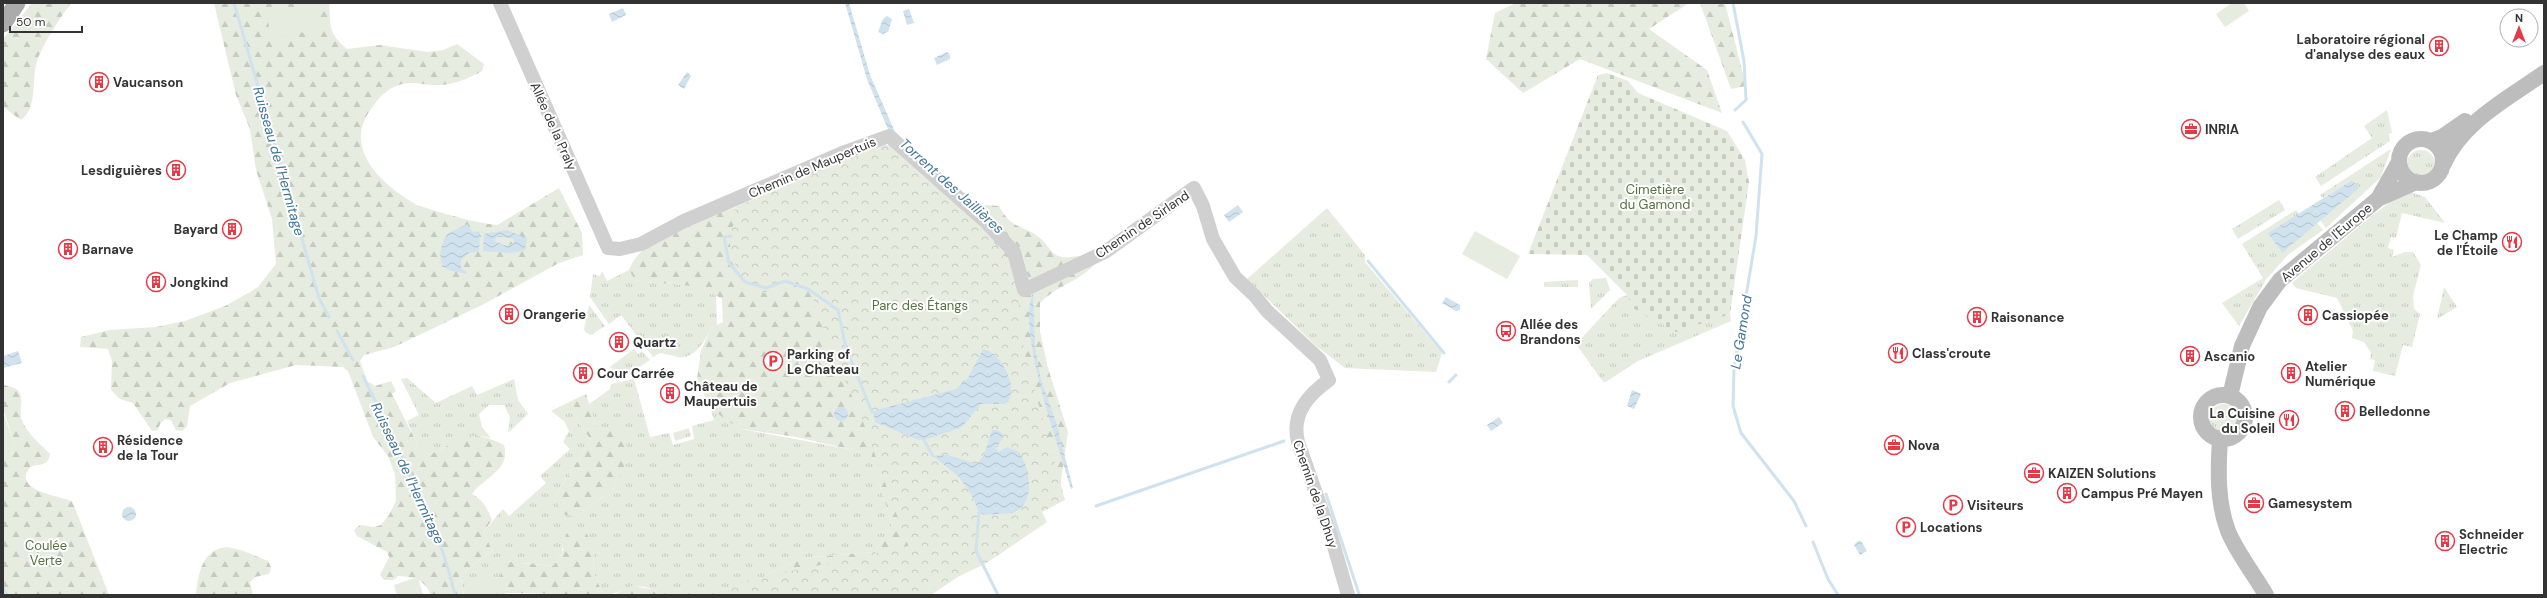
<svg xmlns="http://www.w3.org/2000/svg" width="2547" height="598" font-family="'DM Sans',sans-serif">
<defs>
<pattern id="grass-tufts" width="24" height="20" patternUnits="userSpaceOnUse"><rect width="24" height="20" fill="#e6ecdf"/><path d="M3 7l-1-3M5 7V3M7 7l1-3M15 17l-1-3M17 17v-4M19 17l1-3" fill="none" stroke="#c6cbc0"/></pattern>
<pattern id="forest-firs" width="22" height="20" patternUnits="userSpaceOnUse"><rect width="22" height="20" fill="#e6ecdf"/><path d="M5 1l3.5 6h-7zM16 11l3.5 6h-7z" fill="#c6cbc0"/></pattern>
<pattern id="cemetery-stones" width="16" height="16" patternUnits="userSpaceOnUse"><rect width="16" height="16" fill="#e6ecdf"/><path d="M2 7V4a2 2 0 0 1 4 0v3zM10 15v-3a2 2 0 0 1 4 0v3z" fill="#c6cbc0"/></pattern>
<pattern id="park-crowns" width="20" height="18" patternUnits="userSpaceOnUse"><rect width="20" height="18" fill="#e6ecdf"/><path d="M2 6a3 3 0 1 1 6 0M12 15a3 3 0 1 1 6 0" fill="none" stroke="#c6cbc0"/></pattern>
<pattern id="water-waves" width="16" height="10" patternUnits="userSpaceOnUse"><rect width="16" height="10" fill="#cfe2ee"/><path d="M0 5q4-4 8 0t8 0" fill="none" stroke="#b2c2cd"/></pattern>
</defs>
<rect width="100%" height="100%" fill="#fff"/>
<path fill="url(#grass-tufts)" d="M 2387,110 L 2392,133 L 2389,134 L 2390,141 L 2321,186 L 2315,177 L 2372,138 L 2364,126 Z
M 2391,149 L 2381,177 L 2326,228 L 2320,220 L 2358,188 L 2352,180 L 2323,198 L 2320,195 Z
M2407 164a14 14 0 1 1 28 0a14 14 0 1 1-28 0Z
M 2411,192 L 2425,197 L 2445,223 L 2402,213 L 2396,238 L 2391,237 L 2388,248 L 2394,250 L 2392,257 L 2405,252 L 2413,252 L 2421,265 L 2413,296 L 2414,309 L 2420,314 L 2412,347 L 2403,345 L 2395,376 L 2373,371 L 2375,360 L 2370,359 L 2371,353 L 2364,342 L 2352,338 L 2353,331 L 2337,298 L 2296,288 L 2292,283 L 2374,214 L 2392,201 Z
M 2279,200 L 2285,210 L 2238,239 L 2232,229 Z
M 1327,208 L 1365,255 L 1365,262 L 1442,353 L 1436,372 L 1345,368 L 1316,346 L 1247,279 Z
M 2296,210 L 2299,214 L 2269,233 L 2281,252 L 2317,223 L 2323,230 L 2289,254 L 2267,278 L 2239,326 L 2222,303 L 2263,278 L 2242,244 Z
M 629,270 L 635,280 C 663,286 691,280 716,295 L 717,325 L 711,328 C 706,340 694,360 678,357 C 672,356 666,353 660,353 L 653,357 L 621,315 L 609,324 L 590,297 L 593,274 L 600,276 L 602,271 L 607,281 Z
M 1606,278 L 1610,290 L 1591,309 L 1589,283 L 1593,279 Z
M 1578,280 L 1578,287 L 1544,287 L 1544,282 Z
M 2444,287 L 2457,307 L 2437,319 Z
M 1627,295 L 1633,308 L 1676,331 L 1730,314 L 1731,321 L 1638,361 L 1604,383 L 1576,344 L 1619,298 Z
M 589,305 L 605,326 L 591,335 L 585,332 L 584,329 Z
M 634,349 L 638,354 L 642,351 L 650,360 L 632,372 L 615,373 L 610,367 Z
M 407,378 L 436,403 L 472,386 L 477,395 L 514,379 L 518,400 L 528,414 L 508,433 L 510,417 L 504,405 L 489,405 L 479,414 L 482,427 L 491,438 C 468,431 449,446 429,455 L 417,443 L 407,421 L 419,415 L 401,379 Z
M 634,379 L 650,437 L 669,433 L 673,445 L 694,439 L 692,426 L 714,420 L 710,407 L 741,429 L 871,453 L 892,525 L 875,552 L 803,558 L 768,574 L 761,595 L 659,595 C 639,576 624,595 603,595 L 594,573 L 593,547 L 562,548 L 562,554 L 553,566 L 523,563 L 505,593 L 508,595 L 464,595 L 460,575 L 492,551 L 484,531 L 503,509 L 509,516 L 546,483 L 540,476 L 570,449 L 563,442 L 569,431 L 564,421 L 551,411 L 571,401 L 579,423 L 591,440 L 555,496 L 577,517 L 613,489 L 627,460 L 609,431 L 597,428 L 589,404 L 610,389 L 611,384 Z
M2209 419a15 15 0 1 1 30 0a15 15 0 1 1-30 0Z
M 689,428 L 691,436 L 675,441 L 673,433 Z"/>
<path fill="url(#forest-firs)" d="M 32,3 L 71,3 C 60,18 40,48 36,65 C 32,83 37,108 21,120 L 3,107 L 3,39 Z
M 214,3 L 329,3 C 331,27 328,33 347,49 L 380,45 L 428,52 L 443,50 L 457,44 L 484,64 L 482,71 C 472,77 455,84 442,85 C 419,86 409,77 387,91 C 380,96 376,102 371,109 C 342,148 381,184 415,204 C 419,207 425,207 429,209 C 453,216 472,222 497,225 L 559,188 L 582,233 L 583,255 L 559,263 L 482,305 L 394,347 L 364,355 L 360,361 L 367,381 L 375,386 L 391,381 L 396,391 L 392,394 L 417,443 L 429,455 C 462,440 469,427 504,445 C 511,471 484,477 472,494 C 483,500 487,508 492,520 L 484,531 L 492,551 L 460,575 L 464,595 L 431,595 C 424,579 415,577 398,576 L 393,580 L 384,580 L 380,575 L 389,557 L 387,552 L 357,536 L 354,530 L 360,525 L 374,527 L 381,525 L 389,515 L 396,501 L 395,474 L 388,456 L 373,437 L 348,371 L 343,367 L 296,365 L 230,383 L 190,406 L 187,426 L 182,431 L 176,430 L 171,420 L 165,419 L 160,424 L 158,430 L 152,431 L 133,403 L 120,399 L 111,390 L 112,361 L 108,349 L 80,347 L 81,337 L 110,330 L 156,327 L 185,321 L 225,306 L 250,292 L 258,287 L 276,264 L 272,219 L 256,170 L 250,129 L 236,95 Z
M 1516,3 L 1689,3 L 1649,29 L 1707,70 L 1722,113 L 1580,59 L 1523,93 L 1486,59 L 1495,13 Z
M 1700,3 L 1725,3 L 1746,86 L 1731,89 Z
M 855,151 L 868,152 L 972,204 L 999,206 C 1012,231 1024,224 1041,239 C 1046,243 1052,254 1058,256 C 1067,259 1077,256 1086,255 L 1094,265 C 1078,282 1056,286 1040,303 L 1040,332 L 1048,368 L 1068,432 L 1060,487 L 962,574 L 931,595 L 761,595 L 768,574 L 803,558 L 875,552 L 892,525 L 871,454 L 796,437 L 741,429 L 726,420 L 710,407 L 697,379 L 701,351 L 711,328 L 723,322 L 722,299 C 691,279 669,287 635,280 L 629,270 C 647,225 725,214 766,197 C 796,184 825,166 855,151 Z
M 3,385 C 33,389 15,406 23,423 C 30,436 40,444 50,454 C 48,466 41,464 31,466 C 10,490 58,496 72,501 L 109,595 L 3,595 L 3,454 L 12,453 L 16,448 L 3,409 Z
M 586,394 L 597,428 L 622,432 L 628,450 L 627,461 L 613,489 L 577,517 L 561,514 L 555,496 L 591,440 L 579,423 L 571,401 Z
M 573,531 L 587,534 L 593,547 L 594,573 L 603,595 L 505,593 L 500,582 L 501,570 L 509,562 L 553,566 L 562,554 L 566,534 Z
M 227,547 L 241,550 L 268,561 L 271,567 L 269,574 L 255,577 L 250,582 L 253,595 L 196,595 C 198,574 202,549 227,547 Z
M 631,586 L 651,589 L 659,595 L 614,595 Z"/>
<path fill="url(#cemetery-stones)" d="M 1607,73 L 1628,81 L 1638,93 L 1727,131 L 1745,160 L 1749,182 L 1730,314 L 1676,332 L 1633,308 L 1627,295 L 1587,255 L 1528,254 L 1598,75 Z"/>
<path fill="url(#park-crowns)" d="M 883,145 L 889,145 L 983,229 L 1008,259 L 1017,288 L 1024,351 L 1065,500 L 1042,512 L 1047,522 L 985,564 L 919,595 L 723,595 L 736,583 L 908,546 L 861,416 L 832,352 L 809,286 L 795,281 L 758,295 C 736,273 733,264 728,233 L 736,222 L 735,207 Z"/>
<path fill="#e6ecdf" d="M 317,3 L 322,28 L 272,39 L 266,13 Z
M 2232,3 L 2244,3 L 2249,11 L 2225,27 L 2216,14 Z
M 1475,231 L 1520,256 L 1507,279 L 1462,254 Z
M 3,413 L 17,450 L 3,456 Z
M 492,573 L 497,595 L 470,595 L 466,579 Z
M 418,577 L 423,595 L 397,595 L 394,585 Z"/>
<path fill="url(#water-waves)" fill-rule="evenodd" d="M 845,3 L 849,3 L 870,75 L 895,132 L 984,211 L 1022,256 L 1030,283 L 1022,266 L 890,134 L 867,79 Z
M 623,8 L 626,15 L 612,22 L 609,14 Z
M 909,9 L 914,23 L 907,25 L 903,11 Z
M 887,16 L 892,19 L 888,32 L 883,34 L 878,32 L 883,19 Z
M 947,52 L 950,55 L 950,59 L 937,65 L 934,58 Z
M 687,72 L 691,76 L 684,89 L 678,85 Z
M 2352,180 L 2359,188 L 2282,253 L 2268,233 Z
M 1238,205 L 1243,212 L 1229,222 L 1224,215 Z
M 467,224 L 472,231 L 480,233 L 479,251 L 469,253 L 461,260 L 461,268 L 467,272 L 465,274 C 459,271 452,272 447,269 C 435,262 442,243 447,234 Z
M 507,230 L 527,238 L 525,250 L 511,253 L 483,251 L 484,234 ZM 499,236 L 514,239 L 514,243 L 507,246 L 496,242 L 494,240 Z
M 1033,292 L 1035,347 L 1041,380 L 1056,422 L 1073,488 L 1071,489 C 1059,446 1016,330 1033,292 Z
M 1446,297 L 1460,305 L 1460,310 L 1456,311 L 1442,303 Z
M 983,349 C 1001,352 1022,391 1005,404 L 981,404 L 962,427 L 924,440 L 916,439 L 875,422 L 873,411 L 956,389 L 968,378 Z
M 18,351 L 22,363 L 3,368 L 3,356 Z
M 1632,390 L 1641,394 L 1634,409 L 1627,406 Z
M834 414a7 7 0 1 1 14 0a7 7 0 1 1-14 0Z
M 1499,417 L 1503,423 L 1491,431 L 1487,425 Z
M 992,430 L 997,430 L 1003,434 L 1003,438 L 996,448 L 998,452 L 1007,447 L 1019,452 C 1030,467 1037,505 1012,513 L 984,515 L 979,512 L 971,494 L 959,477 L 933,456 L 948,455 L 977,464 L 984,455 Z
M122 514a7 7 0 1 1 14 0a7 7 0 1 1-14 0Z
M 1858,541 L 1861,541 L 1867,551 L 1860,555 L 1854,545 Z"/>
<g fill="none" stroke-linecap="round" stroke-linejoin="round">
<path stroke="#cfe2ee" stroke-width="3" d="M 234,3 L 319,298 L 329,317
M 1733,3 L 1744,61 L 1746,100 L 1735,110
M 1743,122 L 1762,154 L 1756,236 L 1734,369 L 1733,406 L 1741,433 L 1794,501 L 1806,526
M 731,236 L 724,237 L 729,263 L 745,282 L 766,288 L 785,281 L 808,289 L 838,310 L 846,348 L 872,412
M 1368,261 L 1444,353
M 337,331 L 353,360
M 363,376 C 397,447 437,517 455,595
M 1449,382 L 1456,375
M 924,440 L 933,456
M 1326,494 L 1359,594
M 1096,506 L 1284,441
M 979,512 L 976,551 L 998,595
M 1813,542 L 1828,579 L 1838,595
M 3,588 L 7,595"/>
<path stroke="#d0d0d0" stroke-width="14" d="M 500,3 L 608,248 L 620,249 L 641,244 L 684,221 L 845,152 L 889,136 L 986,222 L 1014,252 L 1024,290 L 1105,252 L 1194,188 L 1203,206 L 1213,239 L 1235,277 L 1255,296 L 1267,311 L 1320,360 L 1329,380 C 1308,395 1291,414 1298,442 L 1331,536 L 1348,595"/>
<path stroke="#bdbdbd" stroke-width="16" d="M2399 161a22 22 0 1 1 44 0a22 22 0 1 1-44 0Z
M 2431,141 L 2442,137 L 2465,121
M 2443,165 C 2462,122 2507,99 2544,73
M 2378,199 L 2399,162
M2201 417a22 22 0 1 1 44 0a22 22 0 1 1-44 0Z
M 2230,396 L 2242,346 L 2260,307 L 2280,280 L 2378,199 L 2414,183
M 2220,439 C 2218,470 2217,502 2228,531 C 2237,553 2254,574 2266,595"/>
<path stroke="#ababab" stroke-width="17" d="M 3,24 L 17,3"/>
</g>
<defs>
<symbol id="building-ring" viewBox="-11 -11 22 22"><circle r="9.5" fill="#fff" stroke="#e63946" stroke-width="1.5"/><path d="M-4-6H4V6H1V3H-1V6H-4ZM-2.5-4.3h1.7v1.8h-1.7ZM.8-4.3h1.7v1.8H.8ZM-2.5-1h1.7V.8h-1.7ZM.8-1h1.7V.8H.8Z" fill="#e63946"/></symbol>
<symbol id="office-ring" viewBox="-11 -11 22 22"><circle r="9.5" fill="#fff" stroke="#e63946" stroke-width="1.5"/><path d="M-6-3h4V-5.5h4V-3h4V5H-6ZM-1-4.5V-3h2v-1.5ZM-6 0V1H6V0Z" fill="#e63946"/></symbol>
<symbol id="restaurant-ring" viewBox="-11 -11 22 22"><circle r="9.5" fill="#fff" stroke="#e63946" stroke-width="1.5"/><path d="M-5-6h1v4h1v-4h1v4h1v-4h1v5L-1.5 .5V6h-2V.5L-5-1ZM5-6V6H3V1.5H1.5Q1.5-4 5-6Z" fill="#e63946"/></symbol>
<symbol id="bus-ring" viewBox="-11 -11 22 22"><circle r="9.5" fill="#fff" stroke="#e63946" stroke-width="1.5"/><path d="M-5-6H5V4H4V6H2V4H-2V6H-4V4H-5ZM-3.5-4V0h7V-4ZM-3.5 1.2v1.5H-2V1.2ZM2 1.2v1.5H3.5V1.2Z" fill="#e63946"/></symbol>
<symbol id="parking-ring" viewBox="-11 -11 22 22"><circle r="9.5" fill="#fff" stroke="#e63946" stroke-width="1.5"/><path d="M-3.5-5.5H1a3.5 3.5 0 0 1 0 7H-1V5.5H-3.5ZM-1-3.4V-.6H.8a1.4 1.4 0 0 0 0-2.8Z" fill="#e63946"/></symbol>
</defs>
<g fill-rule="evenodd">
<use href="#building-ring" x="2428" y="35" width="22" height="22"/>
<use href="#building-ring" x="88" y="71" width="22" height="22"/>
<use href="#office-ring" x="2180" y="118" width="22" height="22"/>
<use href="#building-ring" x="165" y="159" width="22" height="22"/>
<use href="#building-ring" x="221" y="218" width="22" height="22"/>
<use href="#restaurant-ring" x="2501" y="231" width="22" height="22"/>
<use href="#building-ring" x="57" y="238" width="22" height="22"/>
<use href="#building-ring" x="145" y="271" width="22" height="22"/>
<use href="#building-ring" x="498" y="303" width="22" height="22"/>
<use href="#building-ring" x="2297" y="304" width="22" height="22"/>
<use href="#building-ring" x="1966" y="306" width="22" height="22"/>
<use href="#bus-ring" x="1495" y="320" width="22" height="22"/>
<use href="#building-ring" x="608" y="331" width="22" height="22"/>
<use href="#restaurant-ring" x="1887" y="342" width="22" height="22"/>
<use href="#building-ring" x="2179" y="345" width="22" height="22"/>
<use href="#parking-ring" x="762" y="350" width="22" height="22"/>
<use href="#building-ring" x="572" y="362" width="22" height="22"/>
<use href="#building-ring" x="2280" y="362" width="22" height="22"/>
<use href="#building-ring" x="659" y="382" width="22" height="22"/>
<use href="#building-ring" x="2334" y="400" width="22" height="22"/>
<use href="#restaurant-ring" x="2278" y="409" width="22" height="22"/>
<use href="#office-ring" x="1883" y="434" width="22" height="22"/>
<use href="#building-ring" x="92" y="436" width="22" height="22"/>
<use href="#office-ring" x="2023" y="462" width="22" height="22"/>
<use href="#building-ring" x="2056" y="482" width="22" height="22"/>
<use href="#office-ring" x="2243" y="492" width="22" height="22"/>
<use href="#parking-ring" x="1942" y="494" width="22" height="22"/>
<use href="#parking-ring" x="1895" y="516" width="22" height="22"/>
<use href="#building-ring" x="2434" y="530" width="22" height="22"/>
</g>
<g text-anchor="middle" stroke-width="4" stroke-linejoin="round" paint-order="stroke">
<g font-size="13" font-weight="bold" fill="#333" stroke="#fff" text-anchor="start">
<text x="2425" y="44" text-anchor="end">Laboratoire régional<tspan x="2425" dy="15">d'analyse des eaux</tspan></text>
<text x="113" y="87">Vaucanson</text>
<text x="2205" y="134">INRIA</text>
<text x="162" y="175" text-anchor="end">Lesdiguières</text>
<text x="218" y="234" text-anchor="end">Bayard</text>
<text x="2498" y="240" text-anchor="end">Le Champ<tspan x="2498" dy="15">de l'Étoile</tspan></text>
<text x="82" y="254">Barnave</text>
<text x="170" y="287">Jongkind</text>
<text x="523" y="319">Orangerie</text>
<text x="2322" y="320">Cassiopée</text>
<text x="1991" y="322">Raisonance</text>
<text x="1520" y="329">Allée des<tspan x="1520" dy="15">Brandons</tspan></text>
<text x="633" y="347">Quartz</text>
<text x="1912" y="358">Class'croute</text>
<text x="787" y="359">Parking of<tspan x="787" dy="15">Le Chateau</tspan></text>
<text x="2204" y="361">Ascanio</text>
<text x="2305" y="371">Atelier<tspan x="2305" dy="15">Numérique</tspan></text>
<text x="597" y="378">Cour Carrée</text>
<text x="684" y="391">Château de<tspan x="684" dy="15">Maupertuis</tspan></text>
<text x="2359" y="416">Belledonne</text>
<text x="2275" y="418" text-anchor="end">La Cuisine<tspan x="2275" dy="15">du Soleil</tspan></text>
<text x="117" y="445">Résidence<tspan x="117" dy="15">de la Tour</tspan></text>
<text x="1908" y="450">Nova</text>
<text x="2048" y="478">KAIZEN Solutions</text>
<text x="2081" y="498">Campus Pré Mayen</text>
<text x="2268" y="508">Gamesystem</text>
<text x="1967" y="510">Visiteurs</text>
<text x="1920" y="532">Locations</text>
<text x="2459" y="539">Schneider<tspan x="2459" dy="15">Electric</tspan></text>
</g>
<g font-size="13" fill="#333" stroke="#fff">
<text transform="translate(554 126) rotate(66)" y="5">Allée de la Praly</text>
<text transform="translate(812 167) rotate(-23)" y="5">Chemin de Maupertuis</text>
<text transform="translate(1142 224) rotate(-34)" y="5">Chemin de Sirland</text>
<text transform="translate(2326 242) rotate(-40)" y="5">Avenue de l'Europe</text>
<text transform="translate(1316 494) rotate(71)" y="5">Chemin de la Dhuy</text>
</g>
<g font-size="13" fill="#56703f" stroke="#fff">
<text x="1655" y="194">Cimetière<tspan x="1655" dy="15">du Gamond</tspan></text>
<text x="920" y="310">Parc des Étangs</text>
<text x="46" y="550">Coulée<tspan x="46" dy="15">Verte</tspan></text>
</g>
<g font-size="14" font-style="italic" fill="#3f7597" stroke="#fff">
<text transform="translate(279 161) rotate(74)" y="5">Ruisseau de l'Hermitage</text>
<text transform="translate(952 186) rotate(42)" y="5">Torrent des Jaillières</text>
<text transform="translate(1741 332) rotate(-81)" y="5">Le Gamond</text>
<text transform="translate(408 473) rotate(65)" y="5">Ruisseau de l'Hermitage</text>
</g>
</g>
<rect width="2547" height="598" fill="none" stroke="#333333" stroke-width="8"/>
<g transform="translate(2519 28)"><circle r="19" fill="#ffffff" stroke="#adadad"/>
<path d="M0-3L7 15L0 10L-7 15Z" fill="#e63946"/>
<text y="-6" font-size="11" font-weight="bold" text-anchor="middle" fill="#333333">N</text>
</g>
<path d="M10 26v6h72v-6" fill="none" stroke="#333333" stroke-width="2"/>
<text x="16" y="26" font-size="12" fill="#333333" stroke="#ffffff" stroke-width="3" paint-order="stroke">50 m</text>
</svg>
